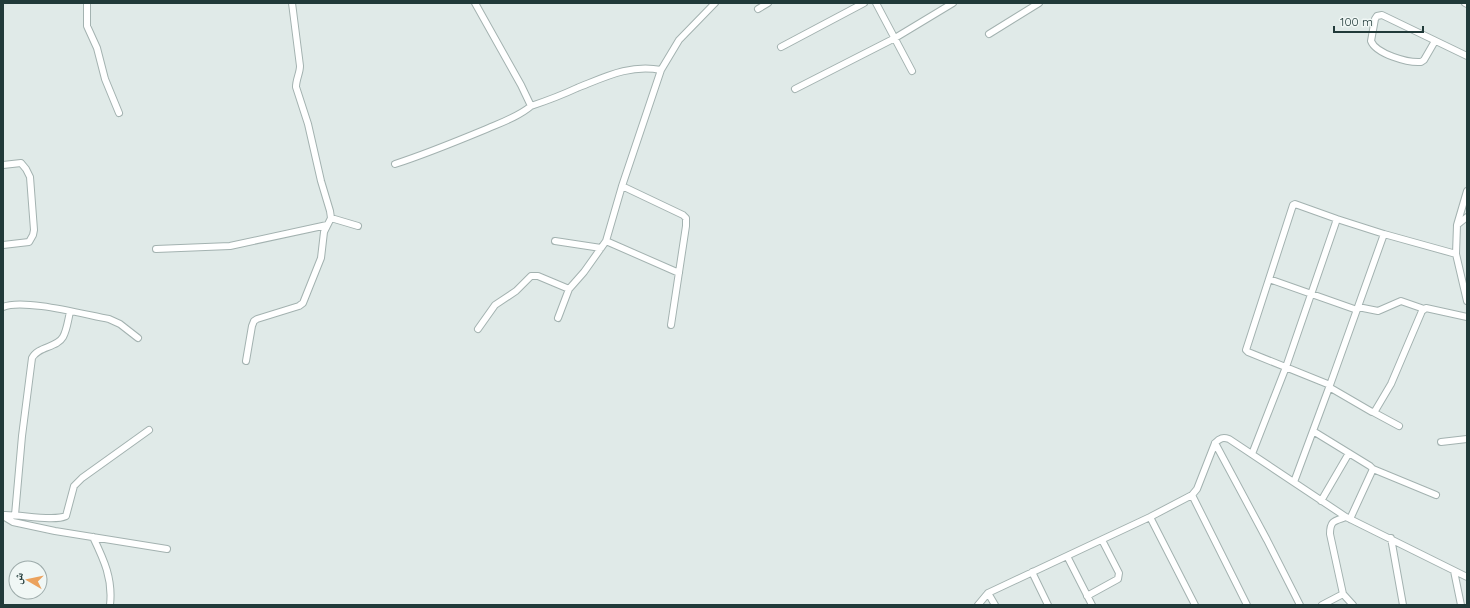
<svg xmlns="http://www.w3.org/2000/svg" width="1470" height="608" font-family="Quicksand,'Noto Naskh Arabic',sans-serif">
<rect width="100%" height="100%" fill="#e0eae8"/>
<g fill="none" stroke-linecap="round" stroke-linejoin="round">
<defs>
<path id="minor" d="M 87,3 L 87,26 L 97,48 L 105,79 L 119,113
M 876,3 L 912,71
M 1465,3 L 1467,4
M 758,9 L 768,3
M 989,34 L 1039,3
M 1435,41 L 1424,60 L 1421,62 C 1408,63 1376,54 1371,41 L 1375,19 L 1377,16 L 1382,15 L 1467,56
M 781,47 L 864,3
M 795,89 L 895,38 L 953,3
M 531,106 C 546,101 562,95 577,88 C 605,77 630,64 661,70
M 395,164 C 426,154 455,142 484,130 C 500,123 518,117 531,106 L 521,85 L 475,3
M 3,165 L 21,163 L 26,169 L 30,177 L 34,230 L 33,235 L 29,242 L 3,245
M 622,186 L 683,215 L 686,218 L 686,226 L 671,325
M 331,218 L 358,226
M 1457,225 L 1467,191
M 1384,234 L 1330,385 L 1248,352 L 1246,350 L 1293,205 L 1295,204 L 1337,219 L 1384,234 L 1456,254 L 1467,301
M 555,241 L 601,248
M 606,241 L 679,273
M 156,249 L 230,246 L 327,225
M 1456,254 L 1457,225 L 1467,217
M 1269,279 L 1357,310
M 3,307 C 23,298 86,315 109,319 L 120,324 L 138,338
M 1358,307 L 1378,311 L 1401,301 L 1424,309
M 558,318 L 569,289 L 584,272 L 606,241 L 622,186 L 661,70 L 679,40 L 715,3
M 478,329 L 495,305 L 516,291 L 531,276 L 538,276 L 569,289
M 246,361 L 252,326 L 254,321 L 257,319 L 299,306 L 303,303 L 321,258 L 324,232 L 331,218 L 330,211 L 321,181 L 308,124 L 296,87 C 296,79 300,73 300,66 L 292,3
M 1329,387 L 1372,412 L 1375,411 L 1391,384 L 1422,311 L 1426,308 L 1467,317
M 1373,412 L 1399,426
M 1313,431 L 1370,466 L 1373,469 L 1350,519
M 1441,442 L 1467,439
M 1215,443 L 1267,540 L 1300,605
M 1252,454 L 1286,367 L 1337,219
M 1373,469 L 1436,495
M 1294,482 L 1330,385
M 1192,495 L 1247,605
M 1321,501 L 1349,453
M 3,515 C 19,514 53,522 66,516 L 74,486 L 82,478 L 149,430
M 15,515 L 22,436 L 32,358 C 38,346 57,348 63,337 C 67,330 68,320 70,312
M 3,516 L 13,522 L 55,531 L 167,549
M 1150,517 L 1195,605
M 1346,517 C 1335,521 1330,520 1330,534 L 1343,594 L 1353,605
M 93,537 C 104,560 113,579 110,605
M 1391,538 L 1403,605
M 1067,556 L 1092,605
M 1454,571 L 1461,605
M 1032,572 L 1048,605
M 988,593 L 995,605
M 1087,596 L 1118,579 L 1119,573 L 1102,540
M 978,605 L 988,593 L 1150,517 L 1192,495 L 1197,489 L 1215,443 C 1220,438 1223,437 1229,439 L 1346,517 L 1467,577
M 1322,605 L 1343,594"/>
</defs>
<use href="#minor" stroke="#a3b2b0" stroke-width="8"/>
<use href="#minor" stroke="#fff" stroke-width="6"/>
</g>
<rect width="1470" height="608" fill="none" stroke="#213a39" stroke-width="8"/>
<g transform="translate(28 580) rotate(279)"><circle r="19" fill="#f0f7f5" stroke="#9dabaa"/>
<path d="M0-3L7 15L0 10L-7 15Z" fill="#eba25d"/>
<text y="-6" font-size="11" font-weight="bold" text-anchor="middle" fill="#213a39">ش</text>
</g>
<path d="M1334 26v6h89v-6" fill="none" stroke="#213a39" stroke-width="2"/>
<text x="1340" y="26" font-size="12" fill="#213a39" stroke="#f0f7f5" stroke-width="3" paint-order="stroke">100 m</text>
</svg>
